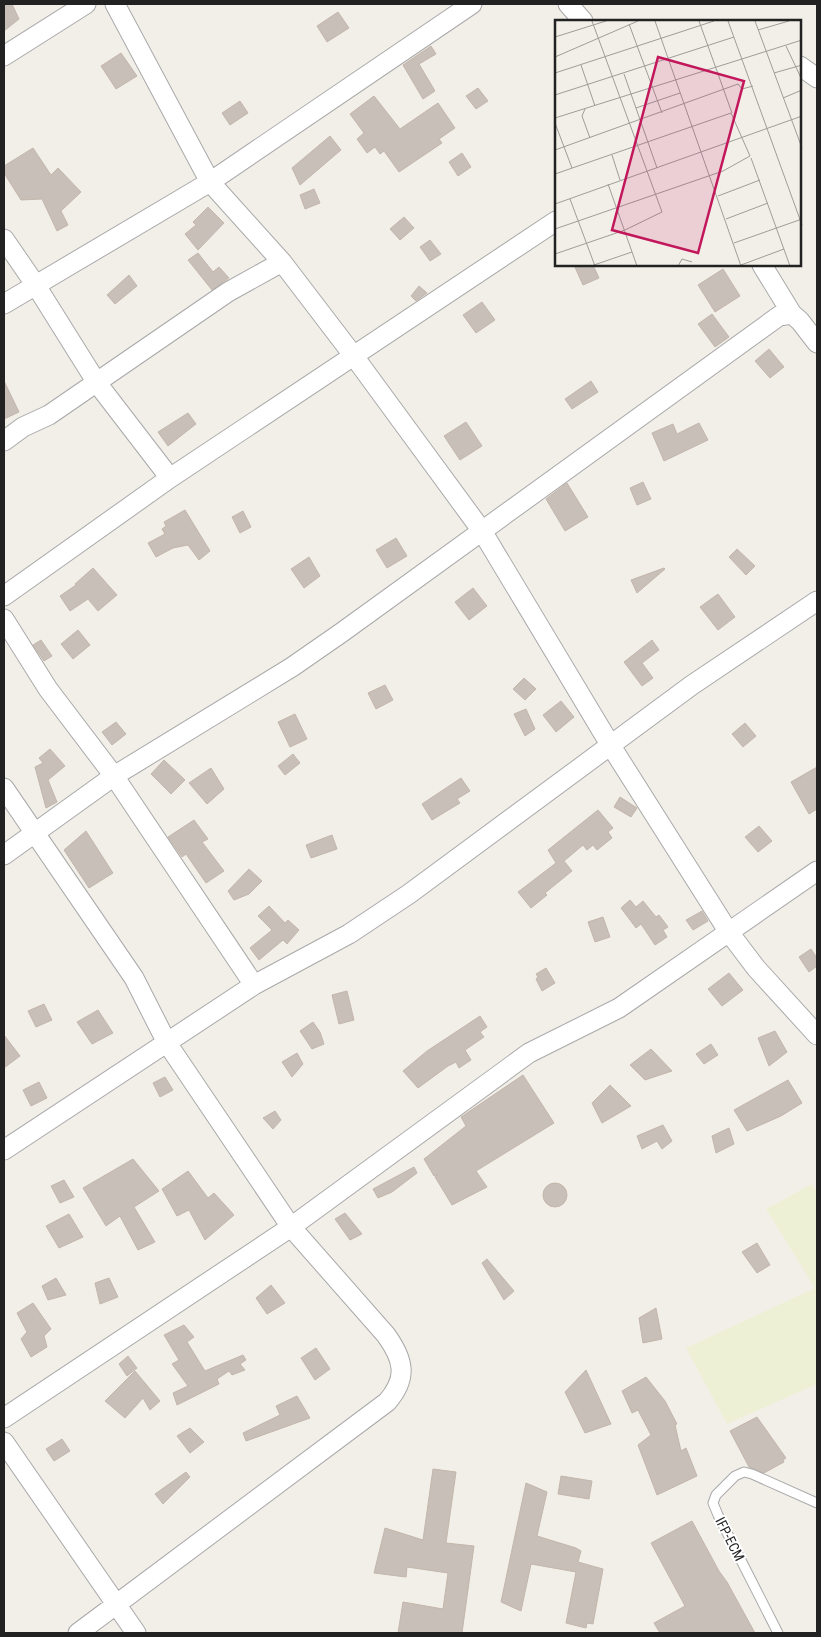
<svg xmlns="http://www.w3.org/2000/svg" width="821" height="1637" font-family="'Roboto Condensed',sans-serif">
<rect width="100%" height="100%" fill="#f2efe9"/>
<path fill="#eef0d5" d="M 812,1184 L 817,1192 L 817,1384 L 727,1424 L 686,1348 L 815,1288 L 766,1209 Z"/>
<path fill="#c7bfb8" stroke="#c4b6ab" d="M 4,4 L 12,4 L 19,19 L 4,31 Z
M 338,12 L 349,28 L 327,42 L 317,26 Z
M 431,46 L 436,54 L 419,64 L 435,91 L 423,99 L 403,65 Z
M 121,53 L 137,76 L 116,89 L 101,66 Z
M 478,88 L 488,101 L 476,109 L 466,96 Z
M 374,96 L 400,129 L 438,103 L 455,128 L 439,139 L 442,143 L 399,172 L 384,151 L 380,154 L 375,147 L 367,153 L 357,139 L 364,133 L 350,114 Z
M 240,101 L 248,113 L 230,125 L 222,113 Z
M 330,136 L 341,150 L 300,185 L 292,168 Z
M 33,148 L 51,175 L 58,168 L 81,192 L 61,211 L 68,225 L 57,231 L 42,199 L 21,200 L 4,173 L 4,166 Z
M 462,153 L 471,167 L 458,176 L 449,162 Z
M 314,189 L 320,203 L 305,209 L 300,195 Z
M 208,207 L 224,223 L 198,250 L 185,234 L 196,225 L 193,222 Z
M 404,217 L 414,228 L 400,240 L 390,229 Z
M 430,240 L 441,254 L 430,261 L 420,247 Z
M 198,253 L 213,272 L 219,267 L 229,278 L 212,290 L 188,260 Z
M 574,265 L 593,265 L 599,278 L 583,285 Z
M 723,269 L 740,296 L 715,312 L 698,285 Z
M 129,275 L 137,286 L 115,304 L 107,295 Z
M 419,286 L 427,293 L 416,301 L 411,296 Z
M 482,302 L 495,320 L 476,333 L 463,315 Z
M 712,314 L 729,337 L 715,347 L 698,324 Z
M 769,349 L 784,367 L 770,378 L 755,361 Z
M 4,381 L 19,412 L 4,419 Z
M 591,381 L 598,392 L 572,409 L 565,399 Z
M 188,413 L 196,424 L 168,446 L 158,432 Z
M 466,422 L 482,446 L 460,460 L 444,436 Z
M 699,423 L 708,440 L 664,461 L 652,433 L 673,424 L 677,434 Z
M 643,482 L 651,499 L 637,505 L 630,488 Z
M 567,483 L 588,517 L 565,531 L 546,499 Z
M 185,510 L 210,551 L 199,560 L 188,545 L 173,548 L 156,557 L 148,543 L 165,534 L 162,529 L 166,526 L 164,522 Z
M 243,511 L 251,527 L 240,533 L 232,517 Z
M 396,538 L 407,556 L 387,568 L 376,550 Z
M 737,549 L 755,566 L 746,575 L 729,557 Z
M 309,557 L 320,576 L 304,588 L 291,569 Z
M 93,568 L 117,595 L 98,611 L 88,599 L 70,611 L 60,596 L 76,585 L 75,584 Z
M 664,568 L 665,569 L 637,593 L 631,580 Z
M 473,588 L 487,606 L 469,620 L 455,602 Z
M 718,594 L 735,617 L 718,630 L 700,607 Z
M 78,630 L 90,645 L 73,659 L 61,644 Z
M 41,640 L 52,656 L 44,661 L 33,645 Z
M 652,640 L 659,650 L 642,663 L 653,678 L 642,686 L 624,662 Z
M 524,678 L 536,689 L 525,700 L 513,689 Z
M 385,685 L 393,700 L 376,709 L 368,693 Z
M 561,701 L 574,717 L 556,732 L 543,715 Z
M 526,709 L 535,729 L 525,736 L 514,714 Z
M 295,714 L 307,739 L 290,747 L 278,722 Z
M 116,722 L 126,734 L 112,745 L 102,732 Z
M 745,723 L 756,736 L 743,747 L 732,734 Z
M 50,749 L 65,766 L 48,780 L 57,802 L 46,808 L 35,767 L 43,763 L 39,758 Z
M 293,754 L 300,763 L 285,775 L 278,766 Z
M 164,760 L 185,780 L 171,794 L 151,774 Z
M 817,767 L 817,809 L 809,814 L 791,782 Z
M 211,768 L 224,789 L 207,804 L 189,783 Z
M 461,778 L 470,791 L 457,799 L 460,803 L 432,820 L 422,804 Z
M 620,797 L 637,808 L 631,817 L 614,807 Z
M 598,810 L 613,828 L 608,832 L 612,838 L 597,850 L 593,845 L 587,850 L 583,845 L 564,861 L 572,871 L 545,893 L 547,895 L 531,908 L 518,892 L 556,863 L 548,850 Z
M 194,820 L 208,839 L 202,842 L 224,871 L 206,883 L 186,854 L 182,857 L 168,837 Z
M 759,826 L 772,841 L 758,852 L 745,837 Z
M 86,831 L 113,873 L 89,888 L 64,850 Z
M 332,835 L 337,849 L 311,858 L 306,845 Z
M 249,869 L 262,881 L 249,894 L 234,900 L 228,891 Z
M 630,900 L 636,907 L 643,901 L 656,917 L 659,915 L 668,927 L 663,930 L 667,937 L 655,945 L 641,924 L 636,928 L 621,908 Z
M 269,906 L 285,923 L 288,920 L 299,930 L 287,944 L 283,940 L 259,960 L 250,948 L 272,930 L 258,916 Z
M 702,911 L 708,921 L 693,930 L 686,920 Z
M 603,917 L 610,937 L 595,942 L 588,922 Z
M 811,949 L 817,958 L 817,966 L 809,972 L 799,957 Z
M 546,968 L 555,983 L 542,991 L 536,979 L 538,977 L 536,974 Z
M 729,973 L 743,990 L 722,1006 L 708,989 Z
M 347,991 L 354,1020 L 339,1024 L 332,995 Z
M 44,1004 L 52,1020 L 36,1027 L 28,1011 Z
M 98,1010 L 113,1033 L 92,1044 L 77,1022 Z
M 480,1016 L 487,1027 L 480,1032 L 484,1037 L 465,1050 L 471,1060 L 459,1068 L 456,1062 L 448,1066 L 418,1088 L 403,1071 L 427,1051 Z
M 313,1022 L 320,1032 L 324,1044 L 312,1049 L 300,1031 Z
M 775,1031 L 787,1052 L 769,1066 L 758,1038 Z
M 4,1035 L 20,1056 L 4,1068 Z
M 711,1044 L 718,1055 L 704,1064 L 696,1054 Z
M 651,1049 L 672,1071 L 645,1080 L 630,1065 Z
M 297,1053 L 303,1064 L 292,1077 L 282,1062 Z
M 523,1075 L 554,1123 L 476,1171 L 487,1187 L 452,1205 L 435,1177 L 438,1174 L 434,1176 L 424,1159 L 466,1126 L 461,1117 Z
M 165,1077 L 173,1090 L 160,1097 L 153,1083 Z
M 788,1080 L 802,1103 L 781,1116 L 747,1131 L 734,1110 Z
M 39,1082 L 47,1098 L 31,1106 L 23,1090 Z
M 610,1085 L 631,1106 L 602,1123 L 592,1103 Z
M 275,1111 L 281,1120 L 273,1129 L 263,1118 Z
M 663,1125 L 672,1141 L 662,1149 L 657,1141 L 642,1149 L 637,1136 Z
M 729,1128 L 734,1144 L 716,1153 L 712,1136 Z
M 133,1159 L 159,1191 L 134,1207 L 155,1242 L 138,1250 L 120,1216 L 106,1226 L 83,1188 Z
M 414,1167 L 417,1173 L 392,1192 L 378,1198 L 373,1189 Z
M 188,1171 L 208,1198 L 214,1193 L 234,1215 L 205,1240 L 189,1210 L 177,1216 L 162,1189 Z
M 64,1180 L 74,1197 L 60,1203 L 51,1186 Z
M543 1195a12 12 0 1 1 24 0a12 12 0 1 1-24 0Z
M 345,1213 L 362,1234 L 350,1240 L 335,1219 Z
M 69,1214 L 83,1237 L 59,1248 L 46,1226 Z
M 757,1243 L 770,1265 L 757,1273 L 742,1252 Z
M 487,1259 L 514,1291 L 504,1300 L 482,1263 Z
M 56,1278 L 66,1295 L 48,1300 L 42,1286 Z
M 109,1278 L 118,1297 L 100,1304 L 95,1283 Z
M 271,1285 L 285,1303 L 267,1314 L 256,1298 Z
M 33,1303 L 51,1329 L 44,1336 L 47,1347 L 31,1357 L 21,1339 L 27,1332 L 17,1313 Z
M 656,1308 L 662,1339 L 643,1343 L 639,1318 Z
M 184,1325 L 194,1337 L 187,1342 L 205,1371 L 243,1355 L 246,1360 L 240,1364 L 245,1370 L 232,1375 L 229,1371 L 217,1379 L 219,1384 L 177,1405 L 173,1393 L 188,1386 L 172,1364 L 179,1360 L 164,1335 Z
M 316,1348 L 330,1369 L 315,1380 L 301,1358 Z
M 128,1356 L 137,1368 L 127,1376 L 119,1364 Z
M 586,1370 L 611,1424 L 585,1433 L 565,1392 Z
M 135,1371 L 160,1401 L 150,1410 L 143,1398 L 125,1418 L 105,1401 Z
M 646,1377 L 665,1401 L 677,1424 L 675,1425 L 681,1451 L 686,1448 L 697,1476 L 657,1495 L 638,1445 L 651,1435 L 638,1410 L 632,1413 L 622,1391 Z
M 297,1396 L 310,1418 L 246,1441 L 243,1433 L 280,1415 L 276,1406 Z
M 757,1417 L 786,1458 L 783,1460 L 784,1462 L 764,1473 L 749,1467 L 730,1431 Z
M 190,1428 L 204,1442 L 190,1453 L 177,1436 Z
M 62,1439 L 70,1451 L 54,1461 L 46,1449 Z
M 433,1469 L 456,1472 L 446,1543 L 474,1546 L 462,1633 L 398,1633 L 403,1602 L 443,1609 L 448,1573 L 407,1567 L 406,1577 L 374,1573 L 385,1528 L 423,1540 Z
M 186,1472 L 190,1477 L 163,1504 L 155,1494 Z
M 561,1476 L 592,1481 L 589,1499 L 558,1494 Z
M 526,1483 L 547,1492 L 537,1536 L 576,1548 L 581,1551 L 578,1562 L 603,1569 L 593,1624 L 587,1623 L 586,1628 L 566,1623 L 576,1572 L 531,1564 L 521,1611 L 501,1602 Z
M 692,1521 L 719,1571 L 727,1582 L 755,1633 L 660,1633 L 654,1623 L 685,1606 L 651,1543 Z"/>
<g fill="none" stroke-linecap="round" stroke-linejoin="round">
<defs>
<path id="service" d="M 778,1633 L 718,1515 L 713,1503 L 716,1495 L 735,1476 L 744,1472 L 752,1474 L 817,1503"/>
<path id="minor" d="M 115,4 L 210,182 L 282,262 L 353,355 L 482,531 L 611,746 L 728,931 L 756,968 L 817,1035
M 568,4 L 583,21
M 4,56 L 86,4
M 800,66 L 817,78
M 4,239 L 35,284 L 97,383 L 170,478
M 762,265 L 792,314
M 4,304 L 210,182 L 472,4
M 4,441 L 23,427 L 49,415 L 228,292 L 282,262
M 4,596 L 170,478 L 556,221
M 4,619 L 48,689 L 114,776 L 254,985
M 4,788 L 134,978 L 167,1043 L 291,1227 L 386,1335 C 404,1360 408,1378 387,1402 L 78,1633
M 4,855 L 114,776 L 292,667 L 341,633 L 779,316 L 792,314 L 800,321 L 817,343
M 4,1150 L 254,985 L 349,934 L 409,894 L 692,685 L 817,601
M 4,1418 L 291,1227 L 529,1053 L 619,1008 L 817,871
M 4,1442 L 136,1633"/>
</defs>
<use href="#service" stroke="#a9a9a9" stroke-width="11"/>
<use href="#minor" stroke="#a9a9a9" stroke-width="21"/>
<use href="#service" stroke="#fff" stroke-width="9"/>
<use href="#minor" stroke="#fff" stroke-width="19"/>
</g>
<g text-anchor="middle" stroke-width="4" stroke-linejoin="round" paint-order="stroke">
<g font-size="14" fill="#222" stroke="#fff">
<text transform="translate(730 1539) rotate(63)" y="5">IFP-ECM</text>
</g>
</g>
<g transform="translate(555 20)">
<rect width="246" height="246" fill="#f2efe9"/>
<path fill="none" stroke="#9f9d99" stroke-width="1" d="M 100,1 L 186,246M 144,1 L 177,93M 173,1 L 247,205M 200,1 L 247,128M 74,4 L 107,93M 203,10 L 234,1M 0,17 L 51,1M 231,26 L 247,60M 0,37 L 83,1M 26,45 L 40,86M 0,53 L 159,1M 219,53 L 247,45M 69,54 L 102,148M 0,75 L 179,17M 228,78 L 247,70M 81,88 L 125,73M 30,89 L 27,96 L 35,118M 0,98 L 247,20M 0,103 L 17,148M 0,130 L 183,64 L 187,69 L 198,66M 57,135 L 65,160M 196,138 L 235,246M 0,154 L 176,93 L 195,136 L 168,151 L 0,209M 53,164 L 82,246M 163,176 L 205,160M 15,179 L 40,246M 0,184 L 247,96M 171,199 L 213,183M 179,223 L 247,199M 0,234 L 70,210 L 107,192 L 37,1M 186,245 L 229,229M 36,246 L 77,232M 123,246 L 127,239 L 137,242"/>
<path fill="#c2185b" fill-opacity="0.15" stroke="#c2185b" stroke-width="2.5" d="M 103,37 L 189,61 L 143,233 L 57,210 Z"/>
<rect width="246" height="246" fill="none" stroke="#222" stroke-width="2.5"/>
</g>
<rect width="821" height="1637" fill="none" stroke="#222222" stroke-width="10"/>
</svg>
